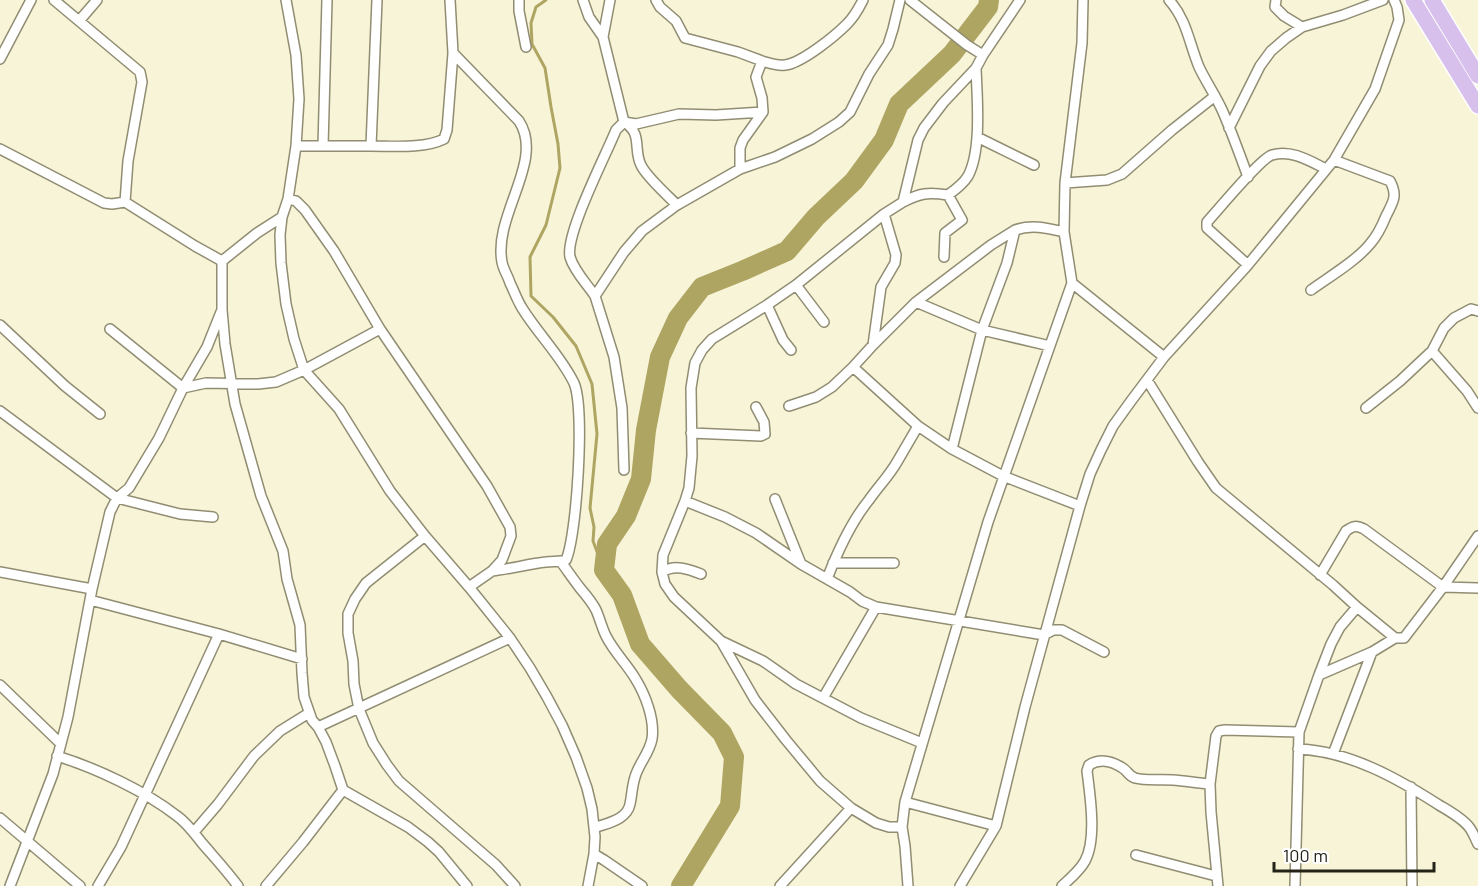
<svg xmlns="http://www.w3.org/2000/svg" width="1478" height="886" font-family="Barlow,sans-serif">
<rect width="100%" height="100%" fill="#f8f4d7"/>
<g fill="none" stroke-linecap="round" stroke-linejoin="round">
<path stroke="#afa563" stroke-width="3" d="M 546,0 L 536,7 L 531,23 L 532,44 L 545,68 L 551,107 L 558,144 L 560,168 L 546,225 L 530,257 L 531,296 L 553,317 L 576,346 L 592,384 L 597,434 L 590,508 L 594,527 L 593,541 L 604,570"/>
<path stroke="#afa563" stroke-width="20" d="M 681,886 L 730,806 L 734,757 L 722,733 L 679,689 L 640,644 L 622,595 L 604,570 L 607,544 L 626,516 L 641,479 L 646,430 L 660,357 L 678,318 L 702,287 L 742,271 L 787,251 L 816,217 L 854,181 L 884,140 L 899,104 L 952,54 L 988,7 L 989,0"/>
<defs>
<path id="minor" d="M 54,0 L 140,72 L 142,82 L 128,161 L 125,202
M 286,0 L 296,55 L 299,99 L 296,146 L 288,199 L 282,217 L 280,235 L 281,263 L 286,304 L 294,339 L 304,370 L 339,409 L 390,491 L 425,536 L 469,587 L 510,638 L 530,668 L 547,697 L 562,725 L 576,757 L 587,788 L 592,809 L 595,837 L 594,854 L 588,886
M 377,0 L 371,146 C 393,146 424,149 444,139 L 447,130 L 453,53 L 450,0
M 519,0 L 519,11 L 526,47
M 583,0 L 589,17 L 603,37
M 610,0 L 603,37 L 624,122 C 644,134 632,151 642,167 C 649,179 667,195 677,205
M 656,0 L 660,7 L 676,21 L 685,38 L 738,52 L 762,61
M 910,0 L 967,45 L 983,55
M 1169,0 C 1187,20 1189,43 1199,67 C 1206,82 1216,96 1223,112 C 1232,133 1240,155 1248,177
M 1276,0 L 1275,7 L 1284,16 L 1302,27
M 79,21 L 97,0
M 453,53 L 519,121 C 545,161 493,215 502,262 C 503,269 508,276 510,283 C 514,291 517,300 522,308 C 538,334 561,356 574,383 C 585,408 577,535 566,560 C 559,562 553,561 546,562 C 528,564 511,569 492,571
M 0,59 L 31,0
M 1229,128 L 1260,66 L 1271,51 L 1286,38 L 1302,27 L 1343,15 L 1383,0
M 977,137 L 1034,165
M 296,146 L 371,146
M 323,146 L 327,0
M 0,149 L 104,203 L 112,204 L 125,202 L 195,246 L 222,261 L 222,310 L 225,344 L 235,404 L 261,496 L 283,551 L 287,579 L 300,625 L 302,673 L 304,697 L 312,720 L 318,727 L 326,742 L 335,766 L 343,790 L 408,827 L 428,842 L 439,852 L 467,886
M 740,169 L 740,148 L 743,140 L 763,112 L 762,98 L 756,77 L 762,61 C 769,63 777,66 785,65 C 802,63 835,36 847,24 C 854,17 859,8 863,0
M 1065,183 L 1107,180 L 1122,174 L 1172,130 L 1215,96
M 288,199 L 296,201 L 305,210 L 334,251 L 380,329 L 487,486 L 510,527 L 511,536 L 502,560 L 492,571 L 469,587
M 903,202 C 920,193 928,192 948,195 C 955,190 964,183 968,176 C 982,150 977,97 976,68
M 1064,232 C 1047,228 1032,224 1015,230 L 1007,263 L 982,330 L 952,449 L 1003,476 L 1080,506
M 944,257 L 945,233 L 962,220 L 948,195
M 222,261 L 257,233 L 282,217
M 1248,265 L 1207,228 L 1207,222 C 1218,210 1261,158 1272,155 C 1291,149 1310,161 1326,169
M 1072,283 L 1164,357
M 796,285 L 824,322
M 1311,290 C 1329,277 1356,261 1370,244 C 1377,236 1382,226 1386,216 C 1393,202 1398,196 1390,181 L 1334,160
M 595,296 C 587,284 574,271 570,257 C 565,234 606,155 616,130 L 624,122 L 636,124 L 679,114 L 716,115 L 763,112
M 916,302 L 982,330 L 1050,346
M 767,305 L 783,340 L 791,350
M 0,325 L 65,386 L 100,414
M 110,329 L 183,388 L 206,383 L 258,384 L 276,382 L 304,370 L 380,329
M 873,345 L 881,287 L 895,263 L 896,255 L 884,214
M 1432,351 L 1467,391 L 1478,408
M 1147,380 L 1198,462 L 1216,488 L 1333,585 L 1357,607
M 789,406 L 816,397 L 832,387 L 853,367
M 1366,408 L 1400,381 L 1432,351 L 1444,328 L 1454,318 L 1471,309 L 1478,311
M 0,411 L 117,498 L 180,514 L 213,517
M 691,433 L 761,436 L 765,434 L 764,422 L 756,407
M 952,449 L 918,426 L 853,367 L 873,345 L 916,302 L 991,245 L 1015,230
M 624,470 L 622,408 L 614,357 L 595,296 L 624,252 L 642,231 L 677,205 L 740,169 L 775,157 L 812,139 L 839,122 L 850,112 L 869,74 L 888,45 L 893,29 L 900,0
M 775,499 L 801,564
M 685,501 L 725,517 L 756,533 L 801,564 L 850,592 L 862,601 L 876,607 L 823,698
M 425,536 L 366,583 L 355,599 L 348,614 L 348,633 L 353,661 L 354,684 L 359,709 L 373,743 L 387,765 L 399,781 L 496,865 L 515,886
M 561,562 C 567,570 573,579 580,588 C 586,595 592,602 596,610 C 600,619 602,628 606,636 C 614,652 626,663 635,678 C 645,694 655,719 652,739 C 649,754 639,763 635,777 C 632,786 632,795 630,804 C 627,820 607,823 594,828
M 833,563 L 894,563
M 0,572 L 92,589
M 662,572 C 675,564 688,569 701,574
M 1320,575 L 1346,531 C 1353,526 1356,525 1364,529 L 1443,587 L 1478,588
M 827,579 C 837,553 851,522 869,500 C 878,487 889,476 897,462 C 904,450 911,438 918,426
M 90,600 L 219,634 L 302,659
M 876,607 L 1044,635 L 1053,630 L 1062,630 L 1104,652
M 721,641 L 763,661 L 796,684 L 861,718 L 922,743
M 1319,675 L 1372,652 L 1395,638
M 0,685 L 60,743
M 318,727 L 510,638
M 1298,749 C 1349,751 1397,778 1439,805 C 1449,811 1462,818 1469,827 C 1473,832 1475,838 1478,844
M 1333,754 L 1372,652
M 57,756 C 96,768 145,791 177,816 C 187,823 194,833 202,843 C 214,857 227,871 238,886
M 1411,787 L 1412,886
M 905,802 L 996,826 L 1025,707 L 1080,506 L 1090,474 L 1101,450 L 1113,426 L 1131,401 L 1164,357 L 1247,266 L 1334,160 L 1375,89 L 1399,20 L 1397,7 L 1394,0
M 0,818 L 80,886
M 902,827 L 889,827 L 876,823 L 851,808 L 820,781 L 786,740 L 755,700 L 721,641 L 674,597 L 665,584 L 662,572 L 663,555 L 685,501 L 689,488 L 692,456 L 691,388 L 695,363 L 702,350 L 712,339 L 767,305 L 796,285 L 884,214 L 903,202 L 918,140 L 924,128 L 943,103 L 976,68 L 983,55 L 1020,0
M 194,832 L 218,804 L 254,756 L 280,731 L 309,713
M 594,854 L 604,860 L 642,886
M 1136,855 L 1216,876
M 10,886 L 53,774 L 68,717 L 92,589 L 110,512 L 117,498 L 129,488 L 159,438 L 183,388 L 207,347 L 221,312
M 98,886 L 121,847 L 219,634
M 266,886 L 303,842 L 343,790
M 780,886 L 851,808
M 908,886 L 905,846 L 902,827 L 905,802 L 988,522 L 1072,283 L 1064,232 L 1065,183 L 1082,43 L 1083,0
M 960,886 L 996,826
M 1062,886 C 1070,879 1080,870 1085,861 C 1097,839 1090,795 1087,771 L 1089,765 C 1100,758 1113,761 1124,769 C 1128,772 1129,776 1135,778 C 1146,781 1161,779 1173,780 C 1185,781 1198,783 1210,784
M 1218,886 L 1211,812 L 1210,784 L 1216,736 L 1219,731 L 1225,730 L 1299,732
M 1295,886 L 1299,732 L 1319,675 L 1331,644 L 1340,627 L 1357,607 L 1395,638 L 1404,638 L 1443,587 L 1478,536"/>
<path id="primary" d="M 1413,0 L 1478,106
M 1432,0 L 1478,76"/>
</defs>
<use href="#minor" stroke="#918d73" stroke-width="12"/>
<use href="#primary" stroke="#fff" stroke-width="18"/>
<use href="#minor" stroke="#fff" stroke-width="9"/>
<use href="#primary" stroke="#d7c0ec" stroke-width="15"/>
</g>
<path d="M1274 862v9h160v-9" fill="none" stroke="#242318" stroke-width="3"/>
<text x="1283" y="862" font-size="18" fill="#242318" stroke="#ffffff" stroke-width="4.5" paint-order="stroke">100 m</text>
</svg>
